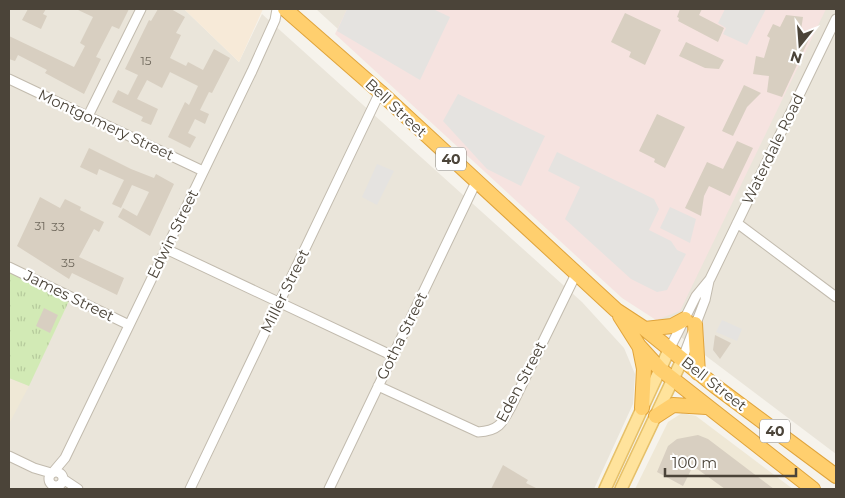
<svg xmlns="http://www.w3.org/2000/svg" width="845" height="498" font-family="Montserrat,sans-serif">
<defs>
<pattern id="grass-tufts" width="24" height="20" patternUnits="userSpaceOnUse" patternTransform="scale(1.25)"><rect width="24" height="20" fill="#d2eab5"/><path d="M3 7l-1-3M5 7V3M7 7l1-3M15 17l-1-3M17 17v-4M19 17l1-3" fill="none" stroke="#b6ca9c"/></pattern>
</defs>
<rect width="100%" height="100%" fill="#f6f3ec"/>
<path fill="#eae5da" d="M 9,9 L 184,9 L 239,62 L 262,14 L 582,302 L 624,348 L 635,374 L 633,404 L 594,489 L 9,489 Z
M 316,9 L 836,9 L 836,454 L 653,316 Z"/>
<path fill="#f7ead8" d="M 184,9 L 263,9 L 239,62 Z"/>
<path fill="#efe8d6" d="M 9,378 L 29,386 L 9,424 Z
M 682,413 L 696,416 L 793,489 L 635,489 L 668,422 Z"/>
<path fill="#f6e3e0" d="M 347,9 L 826,9 L 680,311 L 656,320 L 622,298 L 335,34 Z"/>
<path fill="url(#grass-tufts)" d="M 9,272 L 69,301 L 29,386 L 9,378 Z"/>
<path fill="#e5e3e0" d="M 347,9 L 433,9 L 450,17 L 420,80 L 337,31 Z
M 725,9 L 766,9 L 747,45 L 723,34 L 726,28 L 718,23 Z
M 458,94 L 545,136 L 521,186 L 487,169 L 443,121 Z
M 557,152 L 654,199 L 659,209 L 649,230 L 671,241 L 677,250 L 686,254 L 667,290 L 657,292 L 631,279 L 565,219 L 580,187 L 548,171 Z
M 377,164 L 394,171 L 377,205 L 362,197 Z
M 670,207 L 696,219 L 690,243 L 660,228 Z
M 722,320 L 742,329 L 737,341 L 716,332 Z"/>
<path fill="#d8cfc1" d="M 28,9 L 46,9 L 43,14 L 47,16 L 41,29 L 22,20 Z
M 76,9 L 129,9 L 119,29 L 112,26 L 96,57 L 101,59 L 84,94 L 45,73 L 47,70 L 18,55 L 15,61 L 9,59 L 9,36 L 74,67 L 85,46 L 80,43 L 93,17 Z
M 158,9 L 171,9 L 185,17 L 176,33 L 181,35 L 170,58 L 186,66 L 188,62 L 203,70 L 214,49 L 230,58 L 212,93 L 209,92 L 200,110 L 209,114 L 205,124 L 195,119 L 188,133 L 196,137 L 190,148 L 168,137 L 185,102 L 189,105 L 198,86 L 170,72 L 162,88 L 147,80 L 137,99 L 158,109 L 151,125 L 141,121 L 143,117 L 112,102 L 118,90 L 128,95 L 138,75 L 125,69 L 149,20 L 151,21 Z
M 680,9 L 702,9 L 699,15 L 724,28 L 718,42 L 678,21 L 679,18 L 677,17 Z
M 625,13 L 661,30 L 645,65 L 629,57 L 631,52 L 611,42 Z
M 786,15 L 803,17 L 801,30 L 811,35 L 782,97 L 767,92 L 769,76 L 753,74 L 756,56 L 764,58 L 770,38 L 767,36 L 773,24 L 780,27 Z
M 686,42 L 724,60 L 719,69 L 705,68 L 679,56 Z
M 744,85 L 761,93 L 747,107 L 733,136 L 722,131 Z
M 657,114 L 685,127 L 665,168 L 654,162 L 655,159 L 639,151 Z
M 737,141 L 753,148 L 730,196 L 709,186 L 704,196 L 701,216 L 685,208 L 707,162 L 723,169 Z
M 89,148 L 131,169 L 154,178 L 156,174 L 174,184 L 150,236 L 118,217 L 123,208 L 137,216 L 149,192 L 132,185 L 121,208 L 112,204 L 124,180 L 99,169 L 97,175 L 80,167 Z
M 40,197 L 60,208 L 65,199 L 81,207 L 80,210 L 104,222 L 99,232 L 94,229 L 79,257 L 124,278 L 117,295 L 72,273 L 69,279 L 17,246 Z
M 44,308 L 58,315 L 50,333 L 36,326 Z
M 715,335 L 731,343 L 720,359 L 713,350 Z
M 698,435 L 708,439 L 774,489 L 725,489 L 693,466 L 683,486 L 657,472 L 668,446 L 677,439 Z
M 503,465 L 528,480 L 526,483 L 538,489 L 491,489 Z"/>
<g fill="none" stroke-linecap="round" stroke-linejoin="round">
<defs>
<path id="minor" d="M 9,79 L 203,171
M 88,116 L 141,9
M 737,223 L 836,297
M 166,249 L 393,356
M 9,267 L 129,325
M 669,350 L 696,296 L 710,279 L 836,19
M 682,360 L 705,300 L 709,281
M 378,386 L 478,432 C 498,431 502,424 511,407 L 576,274
M 9,456 L 34,468 L 51,473
M 54,471 L 65,458 L 252,71 L 275,20 L 277,9
M49 479a7 7 0 1 1 14 0a7 7 0 1 1-14 0Z
M 63,479 L 78,489
M 190,489 L 380,92
M 329,489 L 476,182"/>
<path id="major" d="M 605,489 L 669,350
M 621,489 L 682,360"/>
<path id="highway" d="M 285,9 L 380,92 L 616,310 L 645,329 L 715,386 L 836,476
M 620,316 L 639,346 L 660,369 L 813,489
M 695,324 L 698,373
M 645,329 L 672,326 L 685,319
M 640,349 L 644,369 L 642,408
M 656,416 L 673,405 L 706,407"/>
</defs>
<use href="#minor" stroke="#c2bbae" stroke-width="11"/>
<use href="#major" stroke="#e6c16a" stroke-width="14"/>
<use href="#highway" stroke="#e0a43c" stroke-width="16"/>
<use href="#minor" stroke="#fff" stroke-width="9"/>
<use href="#major" stroke="#ffe39c" stroke-width="11"/>
<use href="#highway" stroke="#ffcf6e" stroke-width="14"/>
</g>
<g text-anchor="middle" stroke-width="4.5" stroke-linejoin="round" paint-order="stroke">
<g font-size="12" fill="#6e675b">
<text x="146" y="65">15</text>
<text x="40" y="230">31</text>
<text x="58" y="231">33</text>
<text x="68" y="267">35</text>
</g>
<g fill="#fff" stroke="#817c74" stroke-width="1">
<rect x="436" y="147.5" width="30" height="23" rx="4"/>
<rect x="760" y="419.5" width="30" height="23" rx="4"/>
</g>
<g font-size="14" font-weight="bold" fill="#4b4439">
<text x="451" y="164">40</text>
<text x="775" y="436">40</text>
</g>
<g font-size="15" fill="#4b4439" stroke="#fff">
<text transform="translate(396 108) rotate(43)" y="5">Bell Street</text>
<text transform="translate(106 125) rotate(25)" y="5">Montgomery Street</text>
<text transform="translate(773 149) rotate(-64)" y="5">Waterdale Road</text>
<text transform="translate(173 234) rotate(-64)" y="5">Edwin Street</text>
<text transform="translate(285 291) rotate(-64)" y="5">Miller Street</text>
<text transform="translate(69 296) rotate(26)" y="5">James Street</text>
<text transform="translate(402 336) rotate(-64)" y="5">Gotha Street</text>
<text transform="translate(521 382) rotate(-62)" y="5">Eden Street</text>
<text transform="translate(714 384) rotate(38)" y="5">Bell Street</text>
</g>
</g>
<rect width="845" height="498" fill="none" stroke="#4b4439" stroke-width="20"/>
<g transform="translate(800 45) rotate(197)" stroke="#ffffff" stroke-width="4" paint-order="stroke">
<path d="M0-4L9 19L0 12L-9 19Z" fill="#4b4439"/>
<text y="-8" font-size="14" font-weight="bold" text-anchor="middle" fill="#4b4439">N</text>
</g>
<path d="M665 468v8h131v-8" fill="none" stroke="#4b4439" stroke-width="2.5"/>
<text x="672" y="468" font-size="15" fill="#4b4439" stroke="#ffffff" stroke-width="4" paint-order="stroke">100 m</text>
</svg>
